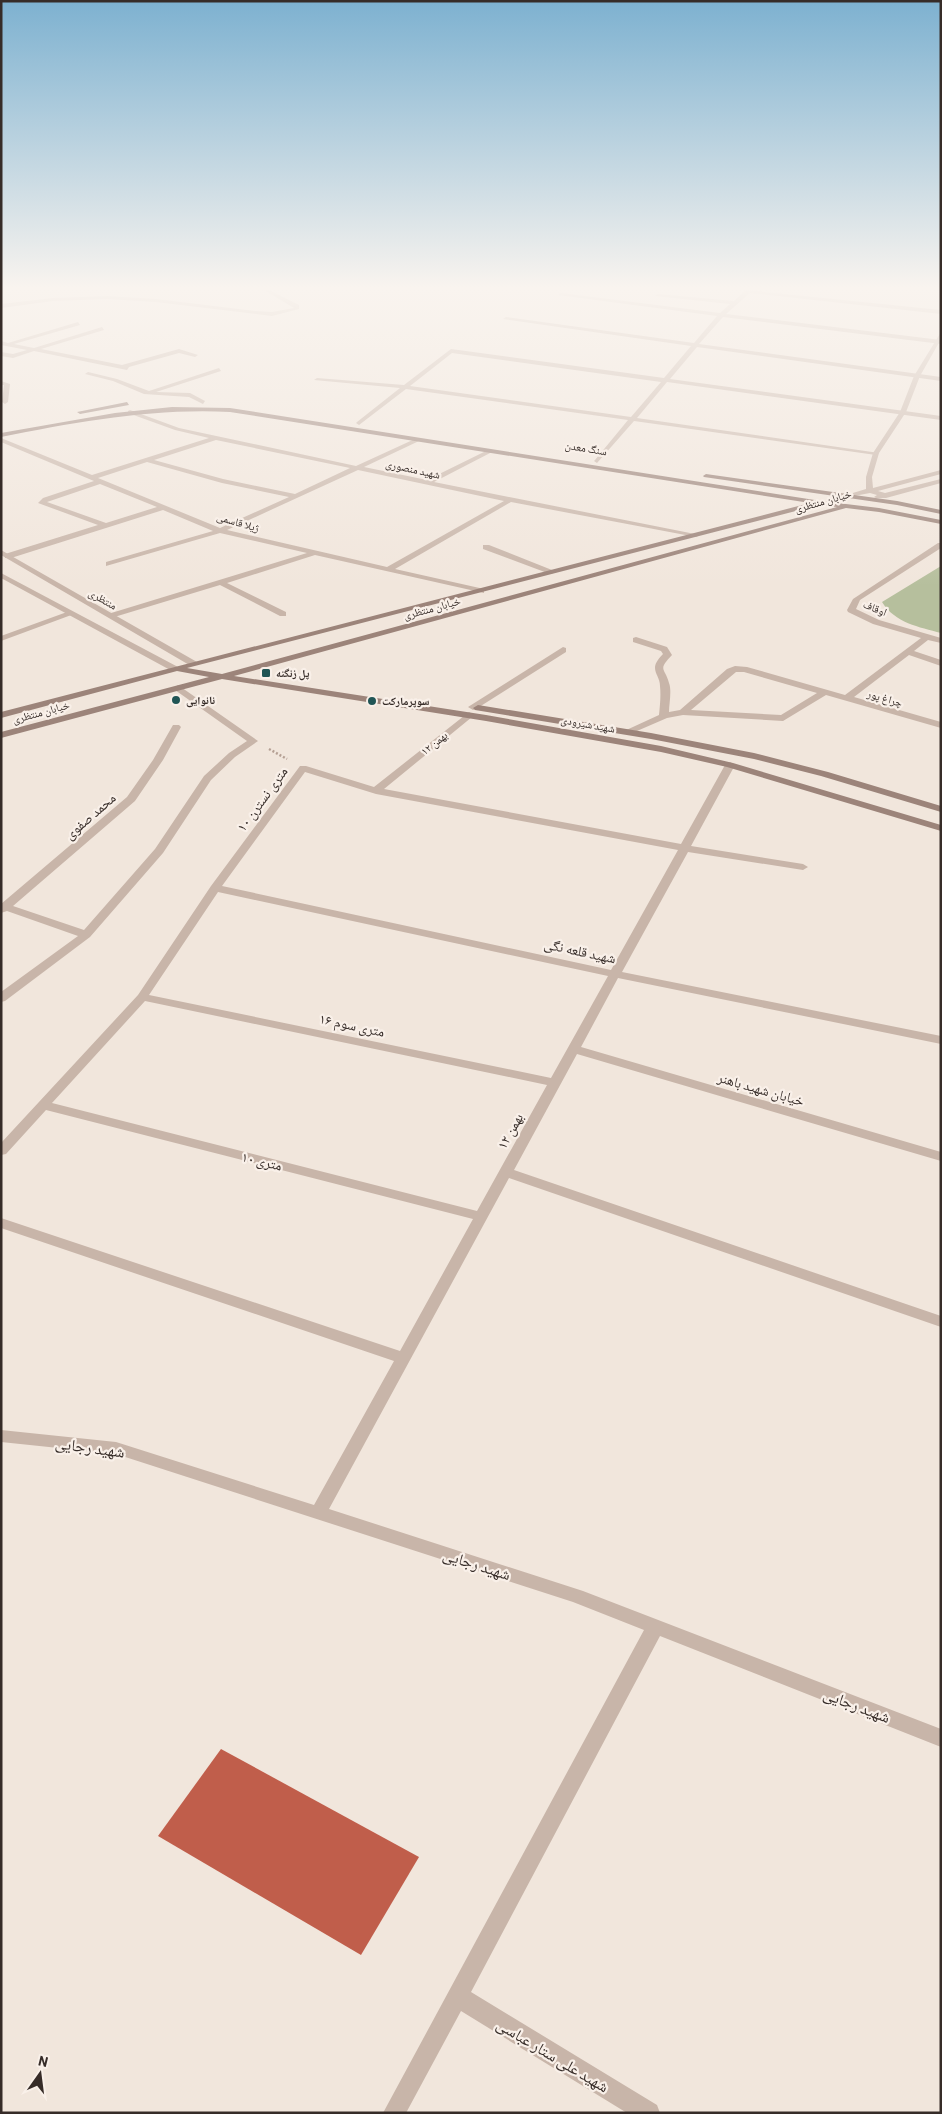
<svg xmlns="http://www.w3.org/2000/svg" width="942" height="2114" font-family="Barlow,'Noto Naskh Arabic',sans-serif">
<rect width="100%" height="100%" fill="#f1e6dc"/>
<path fill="#b6bf9d" d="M 941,566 L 941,633 C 919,627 895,623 882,602 Z"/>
<path fill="#c05e4b" d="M 221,1749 L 419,1857 L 361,1955 L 158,1836 Z"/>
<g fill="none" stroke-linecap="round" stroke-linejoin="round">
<path stroke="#b49f93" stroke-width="2.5" stroke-dasharray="2 2" stroke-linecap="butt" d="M 269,749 L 287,759"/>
<path fill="#c8b5a9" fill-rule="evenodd" d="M 264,290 L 269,290 L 299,305 L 299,309 L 272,316 L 156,302 L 107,299 L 53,301 L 1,308 L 1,304 L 53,298 L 107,296 L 156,299 L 255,311 L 272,312 L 294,308 Z
M 563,647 L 566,648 L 566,652 L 476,709 L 473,710 L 468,707 Z"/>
<path fill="#c8b5a9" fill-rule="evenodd" d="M 746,290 L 941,310 L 941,314 L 750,293 L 726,314 L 941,340 L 941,344 L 723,317 L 699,344 L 941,377 L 941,381 L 697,347 L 670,379 L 941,416 L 941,420 L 667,382 L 637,418 L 879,453 L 876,455 L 634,421 L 597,463 L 594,461 L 595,460 L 628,420 L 406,389 L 359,425 L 356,423 L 357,422 L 400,388 L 314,380 L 317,378 L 404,385 L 451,349 L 664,378 L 691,346 L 503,319 L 506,317 L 694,343 L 717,316 L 558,295 L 561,293 L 720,313 L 730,304 L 655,296 L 658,294 L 734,301 ZM 452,353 L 661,382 L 631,417 L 410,386 Z
M 78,322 L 80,325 L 14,344 L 34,348 L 102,327 L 104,330 L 41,349 L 122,365 L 179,349 L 198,355 L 195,357 L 179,353 L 129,367 L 127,370 L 34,351 L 13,358 L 1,356 L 1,352 L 13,354 L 27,350 L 1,345 L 1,341 L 8,343 Z
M 219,368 L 221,371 L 156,392 L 190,393 L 205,401 L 203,404 L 189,397 L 144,394 L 113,381 L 85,374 L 88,372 L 117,379 L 149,391 Z
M 1,381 L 10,384 L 8,402 L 5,404 L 2,402 L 4,385 L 1,385 Z
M 130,410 L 179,428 L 356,466 L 417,438 L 419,439 L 419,441 L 364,467 L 427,480 L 490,449 L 492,450 L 492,452 L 434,482 L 700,535 L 696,537 L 511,502 L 395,569 L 484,589 L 484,593 L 315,555 L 227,583 L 286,612 L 286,616 L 280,616 L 220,585 L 111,618 L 107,616 L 108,614 L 307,553 L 220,533 L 106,566 L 106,562 L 213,531 L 163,510 L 11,558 L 5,558 L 5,554 L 98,525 L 38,503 L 43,498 L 94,481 L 1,442 L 1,438 L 92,475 L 209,438 L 175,430 L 128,413 L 128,411 ZM 216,440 L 350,468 L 295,494 L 223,479 L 154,460 ZM 147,462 L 222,483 L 289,497 L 220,528 L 98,478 ZM 358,470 L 504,501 L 387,567 L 227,530 ZM 100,484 L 157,507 L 106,523 L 47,502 Z
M 938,543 L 941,543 L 941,548 L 860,600 L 856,609 L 879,620 L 941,638 L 941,643 L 928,640 L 914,651 L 941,660 L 941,666 L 909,655 L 854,697 L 941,722 L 941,728 L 826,695 L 783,721 L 683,715 L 667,718 L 630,734 L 624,734 L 622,732 L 659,715 C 660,705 661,696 660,686 C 660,673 647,670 663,654 L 661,651 L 633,642 L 633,638 L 636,637 L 667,647 L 672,655 C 657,671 665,667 669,683 C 672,691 669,704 669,712 L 680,710 L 727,669 L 735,666 L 747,667 L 845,695 L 921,638 L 873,624 L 848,612 L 847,610 L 853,599 ZM 736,672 L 744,672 L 817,693 L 781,715 L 691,710 Z
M 483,545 L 489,545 L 557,572 L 550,574 L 483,549 Z
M 67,612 L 74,614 L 1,641 L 1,636 Z
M 178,685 L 258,741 L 235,757 L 211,780 L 163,853 L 90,937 L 5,1001 L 1,1002 L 1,992 L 78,936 L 7,911 L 1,913 L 1,904 L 127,797 L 153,760 L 173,725 L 179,725 L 181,727 L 163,760 L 135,801 L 13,906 L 84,930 L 155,849 L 204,776 L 229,753 L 247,741 L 175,690 L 174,688 Z
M 469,712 L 474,715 L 472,717 L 384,789 L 681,844 L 725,765 L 730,762 L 735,765 L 691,846 L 803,864 L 808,867 L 803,870 L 688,852 L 622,972 L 941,1036 L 941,1044 L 618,978 L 581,1047 L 941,1152 L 941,1161 L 577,1054 L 514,1170 L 941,1316 L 941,1327 L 509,1178 L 329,1509 L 583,1591 L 941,1729 L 941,1747 L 660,1636 L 471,1992 L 657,2105 L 660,2113 L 627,2113 L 461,2011 L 406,2113 L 383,2113 L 644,1630 L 573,1602 L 116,1454 L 1,1442 L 1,1430 L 116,1442 L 314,1505 L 394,1361 L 1,1228 L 1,1218 L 400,1351 L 473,1219 L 46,1110 L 6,1154 L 1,1155 L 1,1143 L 138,995 L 211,886 L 300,766 L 306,766 L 374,787 ZM 305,772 L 376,794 L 678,850 L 611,970 L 222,886 ZM 218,892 L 608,976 L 551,1078 L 149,995 ZM 145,1001 L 547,1085 L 477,1211 L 52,1103 Z"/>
<path fill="#c8b5a9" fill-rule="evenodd" d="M 941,332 L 941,339 L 920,376 L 906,412 L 879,453 L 872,477 L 873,488 L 941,470 L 941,474 L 878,491 L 885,493 L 941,479 L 941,483 L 886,498 L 876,498 L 874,497 L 877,495 L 870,493 L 843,498 L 843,496 L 866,489 L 866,477 L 873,453 L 900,412 L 914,376 Z
M 1,550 L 197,662 L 198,664 L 191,666 L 1,555 Z
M 1,573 L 178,667 L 179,669 L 172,671 L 1,578 Z"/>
<path fill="#9c847a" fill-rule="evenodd" d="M 127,402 L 129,405 L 80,414 L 77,412 Z
M 172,407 L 230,408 L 821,501 L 879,508 L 941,520 L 941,524 L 879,512 L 846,508 L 234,676 L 486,715 L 661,746 L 733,763 L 941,825 L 941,831 L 727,767 L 661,752 L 486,721 L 222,679 L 1,738 L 1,732 L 209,677 L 177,671 L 1,718 L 1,712 L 810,503 L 230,412 C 152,408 77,422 1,437 L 1,433 L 115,413 ZM 819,505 L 837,507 L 222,674 L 187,668 Z
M 706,474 L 897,501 L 941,510 L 941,514 L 897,505 L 704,477 L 703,476 Z
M 478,705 L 651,733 L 754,753 L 828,772 L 941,806 L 941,812 L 821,776 L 754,759 L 651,739 L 475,710 L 473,708 Z"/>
</g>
<linearGradient id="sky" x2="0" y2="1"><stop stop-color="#7db1d0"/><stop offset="0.49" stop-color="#f9f4ef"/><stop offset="1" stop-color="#f9f4ef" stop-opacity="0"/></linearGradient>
<rect width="942" height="586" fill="url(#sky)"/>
<g fill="#205555" stroke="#f9f0e9" stroke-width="2">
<rect x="261" y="668" width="10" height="10" rx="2.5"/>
<circle cx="176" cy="700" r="5"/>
<circle cx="372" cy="701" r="5"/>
</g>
<g text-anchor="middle" stroke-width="4.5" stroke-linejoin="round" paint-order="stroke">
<g font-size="11" fill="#362c28" stroke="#f9f0e9">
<text transform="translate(586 448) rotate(9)" y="4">سنگ معدن</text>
<text transform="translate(413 469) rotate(12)" y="4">شهید منصوری</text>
<text transform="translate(823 501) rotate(-16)" y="4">خیابان منتظری</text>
<text transform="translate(238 522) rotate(16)" y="4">ژیلا قاسمی</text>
<text transform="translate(103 599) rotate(30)" y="4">منتظری</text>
<text transform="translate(432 608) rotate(-15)" y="4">خیابان منتظری</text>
<text transform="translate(875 608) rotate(22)" y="4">اوقاف</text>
<text transform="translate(885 698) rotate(16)" y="4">چراغ پور</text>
<text transform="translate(41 712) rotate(-15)" y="4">خیابان منتظری</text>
<text transform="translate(588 724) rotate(10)" y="4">شهید شیرودی</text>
<text transform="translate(434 743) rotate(-39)" y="4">۱۲ بهمن</text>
</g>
<g font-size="11" font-weight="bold" fill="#362c28" stroke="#f9f0e9" text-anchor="start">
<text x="276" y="677">پل زنگنه</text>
<text x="186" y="704">نانوایی</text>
<text x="382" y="705">سوپرمارکت</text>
</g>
<g font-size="14" fill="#362c28" stroke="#f9f0e9">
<text transform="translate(262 799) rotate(-54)" y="5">۱۰ متری نسترن</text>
<text transform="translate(90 816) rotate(-41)" y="5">محمد صفوی</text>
<text transform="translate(580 951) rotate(12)" y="5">شهید قلعه نگی</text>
<text transform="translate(352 1025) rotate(12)" y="5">۱۶ متری سوم</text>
<text transform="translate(761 1089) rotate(16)" y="5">خیابان شهید باهنر</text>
<text transform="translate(510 1131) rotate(-61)" y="5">۱۲ بهمن</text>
<text transform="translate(262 1161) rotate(14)" y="5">۱۰ متری</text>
</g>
<g font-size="16" fill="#362c28" stroke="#f9f0e9">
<text transform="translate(90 1447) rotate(8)" y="6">شهید رجایی</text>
<text transform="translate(477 1564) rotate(18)" y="6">شهید رجایی</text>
<text transform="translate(857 1705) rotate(21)" y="6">شهید رجایی</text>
<text transform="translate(553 2055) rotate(31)" y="6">شهید علی ستار عباسی</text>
</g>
</g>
<rect width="942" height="2114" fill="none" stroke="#362c28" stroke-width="5"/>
<g transform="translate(40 2074) rotate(14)" stroke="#f9f0e9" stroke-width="4" paint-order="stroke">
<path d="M0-4L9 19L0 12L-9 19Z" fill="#362c28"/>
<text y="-8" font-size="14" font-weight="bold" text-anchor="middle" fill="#362c28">N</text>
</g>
</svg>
